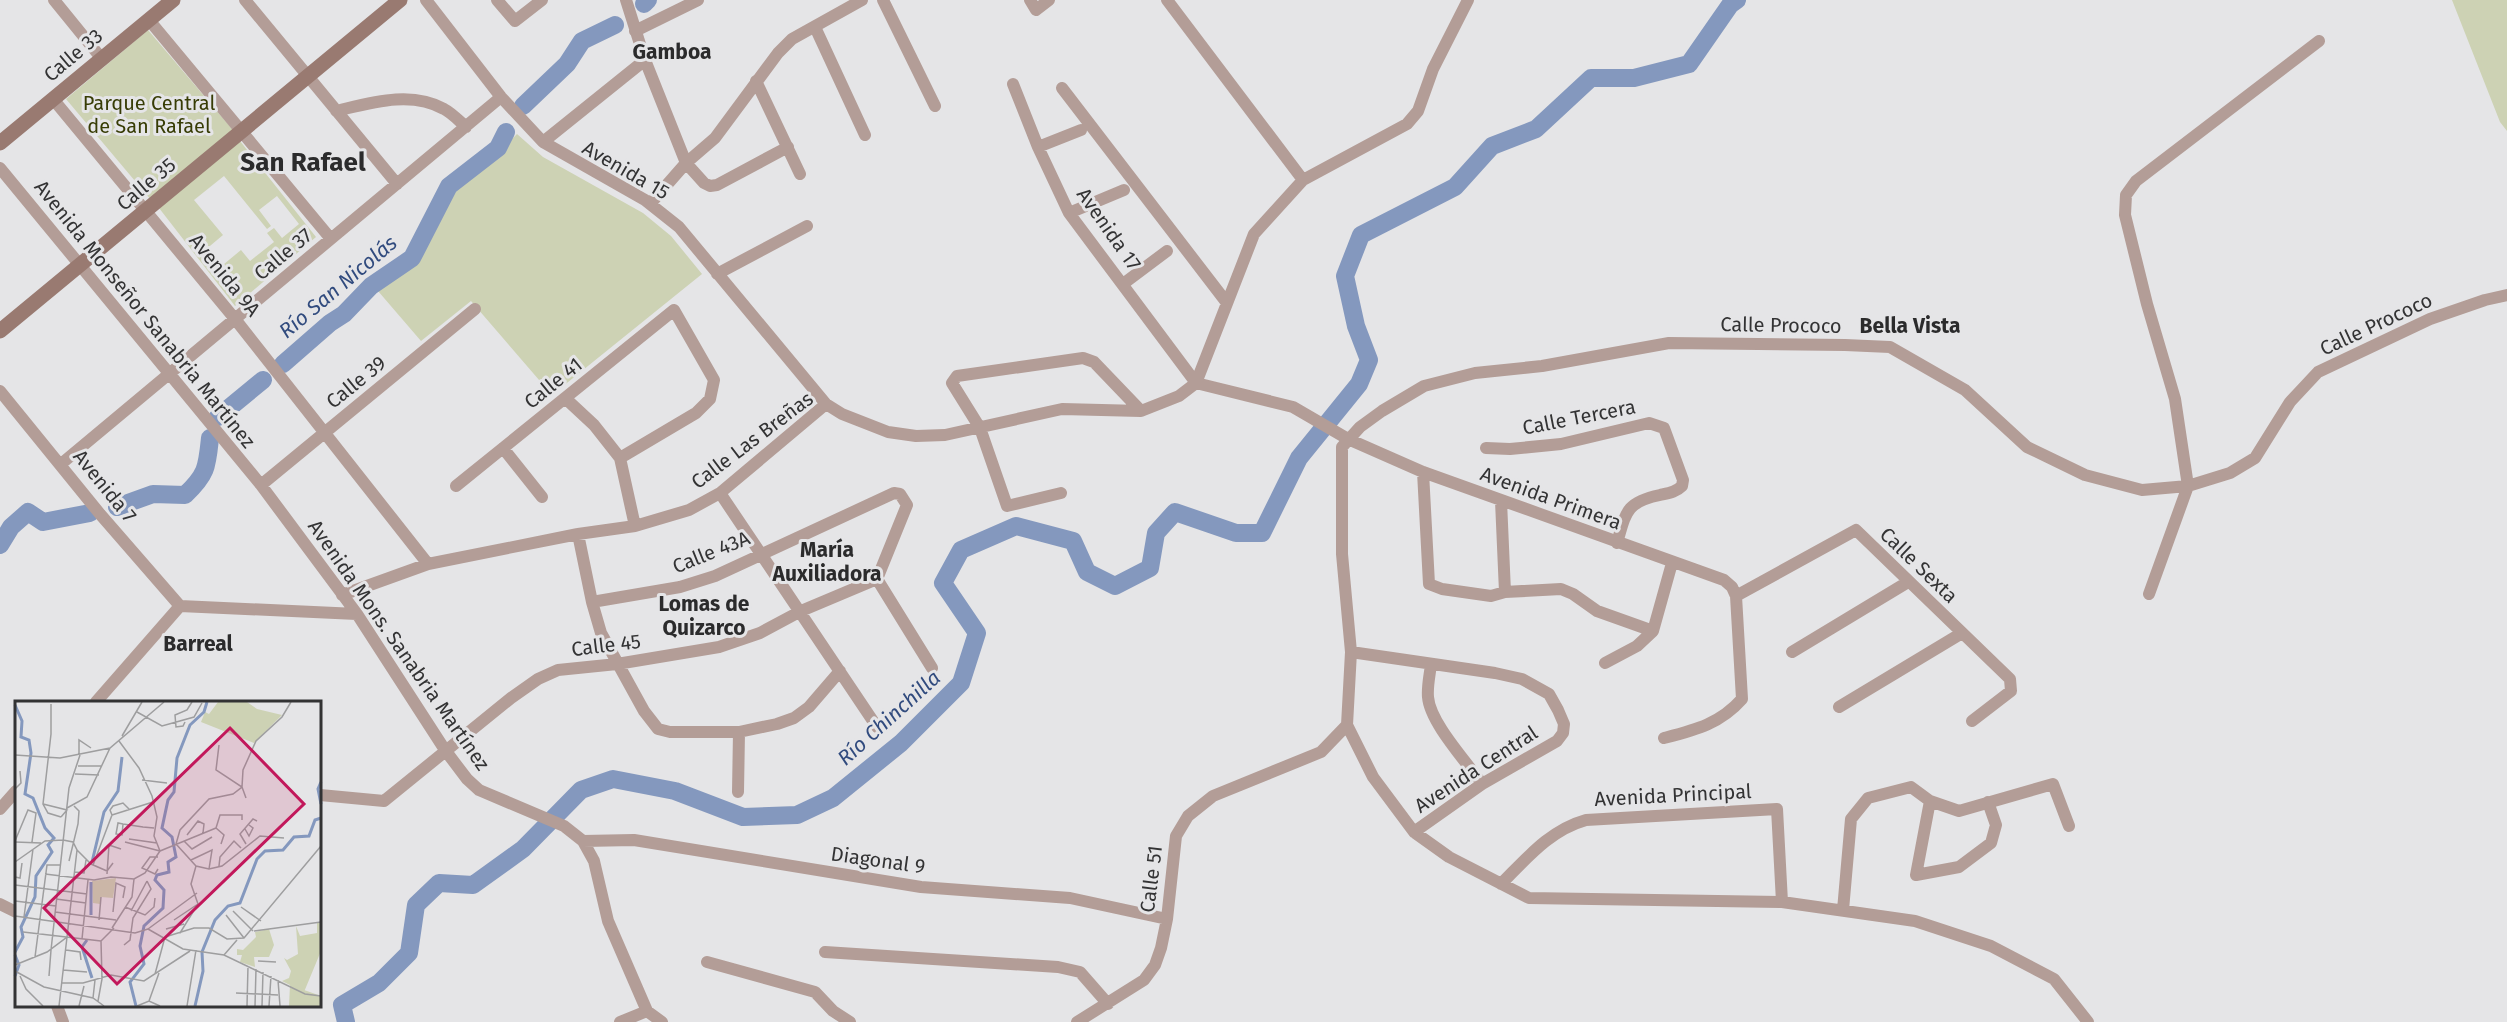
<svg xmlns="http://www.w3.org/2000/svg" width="2507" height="1022" font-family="'Fira Sans',sans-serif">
<rect width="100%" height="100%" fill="#e5e5e7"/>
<path fill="#cdd2b4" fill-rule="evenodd" d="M 2452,0 L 2507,0 L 2507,131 L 2500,122 Z
M 148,30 L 233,130 L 151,200 L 66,99 Z
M 517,134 L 543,157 L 643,213 L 671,236 L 702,274 L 552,395 L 471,301 L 421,341 L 378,291 L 422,256 L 432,222 L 453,191 L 490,161 Z
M 240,141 L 316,237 L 235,306 L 159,208 ZM 224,176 L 267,229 L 271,226 L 259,210 L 277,196 L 299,224 L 282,238 L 274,228 L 267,233 L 274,242 L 250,261 L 241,250 L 218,269 L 204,251 L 223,235 L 194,200 Z"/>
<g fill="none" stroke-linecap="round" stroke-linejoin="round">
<path stroke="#8498be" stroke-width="18" d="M 644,4 L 648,0
M 523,106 L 567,64 L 582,41 L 615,25
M 283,364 L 330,323 L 344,314 L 371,286 L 412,258 L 449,186 L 498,148 L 506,132
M 218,417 L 263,380
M 117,507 L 153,494 L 185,495 C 207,474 207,467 210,438
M 0,545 L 11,527 L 28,512 L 43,522 L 90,513
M 346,1022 L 342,1005 L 379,983 L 409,953 L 416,905 L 439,883 L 473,885 L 523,849 L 581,790 L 613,779 L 675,791 L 743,817 L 797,815 L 833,798 L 901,743 L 961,683 L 977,633 L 943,583 L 961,550 L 1016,526 L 1073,541 L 1087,572 L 1115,586 L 1150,568 L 1156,533 L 1175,512 L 1236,533 L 1262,533 L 1299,458 L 1359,384 L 1369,360 L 1356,326 L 1345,276 L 1361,235 L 1455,187 L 1492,146 L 1536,129 L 1591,78 L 1634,78 L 1689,64 L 1730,5 L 1737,0"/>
<path stroke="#b39d97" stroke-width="12" d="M 54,0 L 102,59
M 245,0 L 397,184
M 426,0 L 501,97 L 543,142 L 645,200 L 679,227 L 826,404 L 842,414 L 888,432 L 916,436 L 945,435 L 1062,409 L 1141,411 L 1179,396 L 1196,383 L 1254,234 L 1303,180 L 1407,124 L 1418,111 L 1433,69 L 1468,0
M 497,0 L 515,21 L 542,0
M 626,0 L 645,60 L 686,163 L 704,183 L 710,186 L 717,185 L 788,147
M 883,0 L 935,106
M 1030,0 L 1036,10 L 1049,0
M 1167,0 L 1303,180
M 149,20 L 331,239
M 815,27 L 865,135
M 635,31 L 698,0
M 756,81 L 800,174
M 1013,84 L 1038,147 L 1069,213 L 1196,383
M 1062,88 L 1227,303
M 53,99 L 235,319 L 428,564
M 336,111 C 370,103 411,90 444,109 C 452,113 459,121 466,127
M 543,142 L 645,60
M 1038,147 L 1081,130
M 0,168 L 261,485 L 357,614 L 445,750 L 467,779 L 479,790 L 564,826 L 583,841 L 594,861 L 608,921 L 647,1011 L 662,1022
M 650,204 L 686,163 L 715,138 L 778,53 L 792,39 L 862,0
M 1069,213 L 1124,190
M 717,274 L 807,226
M 1123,284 L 1167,251
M 1196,383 L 1293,407 L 1348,439 L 1423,472 L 1724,580 L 1732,587 L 1736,596 L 1742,699 C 1720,724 1695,730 1664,738
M 0,391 L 100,514 L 180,606
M 565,398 L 594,425 L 620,458 L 635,526
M 503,448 L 542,497
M 1486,448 L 1510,449 L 1561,444 L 1649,423 L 1664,428 L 1683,480 L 1682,486 C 1676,492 1669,493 1660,495 C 1626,502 1626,512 1617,543
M 61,464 L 501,97
M 1423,472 L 1429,584 L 1442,589 L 1491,596 L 1505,592 L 1561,589 L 1573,594 L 1597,611 L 1653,631
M 261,485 L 475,309
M 456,486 L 674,310 L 714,380 L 710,399 L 696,413 L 620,458
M 720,493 L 877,727
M 1061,493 L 1007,506 L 980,428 L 952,383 L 957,376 L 1083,358 L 1094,362 L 1141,411
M 1501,501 L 1505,592
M 578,534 L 592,602 L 601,633 L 644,711 L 658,729 L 670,732 L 739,732 L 777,724 L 794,718 L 809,707 L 840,671
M 877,579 L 932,668
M 2149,594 L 2188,486 L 2175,399 L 2147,304 L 2125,215 L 2126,195 L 2136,181 L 2319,41
M 342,595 L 428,564 L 578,534 L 635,526 L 689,510 L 720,493 L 826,404
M 1736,596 L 1856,530 L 2010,679 L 2011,691 L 1972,721
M 180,606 L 357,614
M 1351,652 L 1495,673 L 1522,679 L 1549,694 L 1558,710 L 1564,724 L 1563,733 L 1557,741 L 1482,784 L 1414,832
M 1792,652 L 1908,582
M 1605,663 L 1637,646 L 1653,631 L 1672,563
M 1431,664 C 1430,674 1427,686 1428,697 C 1430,723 1467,762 1482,784
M 96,702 L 180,606
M 1839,707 L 1962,633
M 738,792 L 739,732
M 320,795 L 384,801 L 511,698 L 538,679 L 558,670 L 617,664 L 719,647 L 760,633 L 801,611 L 877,579 L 907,505 L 900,494 L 894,493 L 715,576 L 680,587 L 592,602
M 1930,801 L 1916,875 L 1959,867 L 1991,843 L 1996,825 L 1988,802
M 0,809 L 16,791
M 583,841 L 634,840 L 921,887 L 1070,898 L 1167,919
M 1501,884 C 1527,858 1550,830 1586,820 L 1777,809 L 1782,902
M 0,904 L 16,912
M 1843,910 L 1851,819 L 1868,798 L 1911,787 L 1930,801 L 1959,811 L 2053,784 L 2069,826
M 825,952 L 1058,967 L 1080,972 L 1108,1004
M 707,962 L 815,992 L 833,1011 L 850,1022
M 57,1006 L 63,1022
M 620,1022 L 647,1011
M 1077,1022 L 1144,980 L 1155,965 L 1161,948 L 1167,919 L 1176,836 L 1188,816 L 1213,796 L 1321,752 L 1347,725
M 2088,1022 L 2054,979 L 1991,946 L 1915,921 L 1782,902 L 1529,898 L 1449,857 L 1414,832 L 1373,777 L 1347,725 L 1351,652 L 1342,554 L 1342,447 L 1360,427 L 1382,411 L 1424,386 L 1475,373 L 1542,366 L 1669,343 L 1845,345 L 1890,347 L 1965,390 L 2027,447 L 2085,475 L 2142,490 L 2188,486 L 2230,473 L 2255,458 L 2290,402 L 2318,372 L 2430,319 L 2485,300 L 2507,295"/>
<path stroke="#997a71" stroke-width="15" d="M 0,143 L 173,0
M 0,331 L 400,0"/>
</g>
<g text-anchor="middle" stroke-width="6" stroke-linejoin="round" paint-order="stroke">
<g font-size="20" fill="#333334" stroke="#e5e5e7">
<text transform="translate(73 55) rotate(-40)" y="7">Calle 33</text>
<text transform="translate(626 170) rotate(30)" y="7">Avenida 15</text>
<text transform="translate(146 184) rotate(-40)" y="7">Calle 35</text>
<text transform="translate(1109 229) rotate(55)" y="7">Avenida 17</text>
<text transform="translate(283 254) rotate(-40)" y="7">Calle 37</text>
<text transform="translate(225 275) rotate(51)" y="7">Avenida 9A</text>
<text transform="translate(145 314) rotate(51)" y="7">Avenida Monseñor Sanabria Martínez</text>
<text transform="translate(2376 324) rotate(-25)" y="7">Calle Prococo</text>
<text transform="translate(1781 325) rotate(1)" y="7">Calle Prococo</text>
<text transform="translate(356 382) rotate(-39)" y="7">Calle 39</text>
<text transform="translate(553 383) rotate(-39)" y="7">Calle 41</text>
<text transform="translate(1579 417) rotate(-11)" y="7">Calle Tercera</text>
<text transform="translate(752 440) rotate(-37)" y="7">Calle Las Breñas</text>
<text transform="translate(105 486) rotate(51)" y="7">Avenida 7</text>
<text transform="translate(1551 498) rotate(20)" y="7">Avenida Primera</text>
<text transform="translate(711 552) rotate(-22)" y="7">Calle 43A</text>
<text transform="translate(1919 565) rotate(44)" y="7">Calle Sexta</text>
<text transform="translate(399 645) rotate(55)" y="7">Avenida Mons. Sanabria Martínez</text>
<text transform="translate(606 645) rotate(-7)" y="7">Calle 45</text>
<text transform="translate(1476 769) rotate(-33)" y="7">Avenida Central</text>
<text transform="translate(1673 795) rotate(-3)" y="7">Avenida Principal</text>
<text transform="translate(878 860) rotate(8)" y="7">Diagonal 9</text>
<text transform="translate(1151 879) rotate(-83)" y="7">Calle 51</text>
</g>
<g font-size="20" fill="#373c05" stroke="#e5e5e7">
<text x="149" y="110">Parque Central<tspan x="149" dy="23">de San Rafael</tspan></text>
</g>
<g font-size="21" font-weight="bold" fill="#2b2b2c" stroke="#e5e5e7">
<text x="672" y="59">Gamboa</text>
<text x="1910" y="333">Bella Vista</text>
<text x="827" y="557">María<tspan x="827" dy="24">Auxiliadora</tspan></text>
<text x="704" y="611">Lomas de<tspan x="704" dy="24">Quizarco</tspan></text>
<text x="198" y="651">Barreal</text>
</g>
<g font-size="21" font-style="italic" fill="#314b7e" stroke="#e5e5e7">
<text transform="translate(338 287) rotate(-40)" y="7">Río San Nicolás</text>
<text transform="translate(889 718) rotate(-42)" y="7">Río Chinchilla</text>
</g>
<g font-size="26" font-weight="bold" fill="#2b2b2c" stroke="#e5e5e7">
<text x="303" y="171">San Rafael</text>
</g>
</g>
<g transform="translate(15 701)">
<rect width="306" height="306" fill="#e5e5e7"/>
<path d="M 203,1 L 232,1 L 242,8 L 267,14 L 239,42 L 186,21 L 190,11 L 194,13 ZM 101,177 L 98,197 L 86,196 L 85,203 L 78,202 L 77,180 ZM 302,221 L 306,222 L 306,250 L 289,291 L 267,280 L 274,277 L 276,270 L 269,257 L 272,259 L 283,253 L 281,225 L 285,235 L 302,232 ZM 254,228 L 259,244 L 254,256 L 239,256 L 240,266 L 225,261 L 227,254 L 222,254 L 222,248 L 228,249 L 241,236 L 240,231 ZM 275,284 L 306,295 L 306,305 L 274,305 Z" fill="#cdd2b4"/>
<path fill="none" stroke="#8498be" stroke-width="3" d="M 0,4 L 7,20 L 6,36 L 14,39 L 16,52 L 10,93 L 18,97 L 30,127 L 39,137 L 33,144 L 37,151 L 21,175 L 20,196 L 6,226 L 8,236 L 0,251M 306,81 L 303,88 L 306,103M 77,161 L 89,111 L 103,90 L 107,56M 76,181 L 76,214M 72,239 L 67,246 L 77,277M 0,254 L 4,264 L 0,275M 121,305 L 115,281 L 129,263 L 125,245 L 129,225 L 148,207 L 149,189 L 140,179 L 142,174 L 154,171 L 153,161 L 161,156 L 157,136 L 147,127 L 153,99 L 159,91 L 162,57 L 175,24 L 189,11 L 192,1M 180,305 L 188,270 L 187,251 L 200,219 L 213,205 L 225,202 L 242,158 L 250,150 L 268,149 L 279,136 L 294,135 L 300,119 L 306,117"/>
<path fill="none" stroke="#9e9e9f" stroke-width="1.5" d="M 36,3 L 36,33 L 28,103 L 33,112 L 46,116M 122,11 L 147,25 L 179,16 L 187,2M 170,21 L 168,25 L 161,26 L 160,14 L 172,9 L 177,1M 107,35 L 127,1M 104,40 L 124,67 L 137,95 L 142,116 L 139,135 L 145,150M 204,44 L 201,69 L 227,86 L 231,97M 0,54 L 45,57 L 95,47 L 149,1M 64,54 L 64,39 L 76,47M 63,65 L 87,65M 60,73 L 84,74M 127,79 L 152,82M 0,88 L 6,82 L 5,70M 28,103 L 52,109 L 46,116M 52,107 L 72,96 L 95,47M 97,114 L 138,101M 97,114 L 95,109 L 98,105 L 108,102 L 114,108M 108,123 L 107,134 L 101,133 L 103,122 L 108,123 L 128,126 L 139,127M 201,127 L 205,114 L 227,114 L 227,119M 201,127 L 209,134 L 206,143M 230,128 L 234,135 L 238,127 L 234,124M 172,134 L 183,120 L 189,123 L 188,132M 114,138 L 142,142M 0,140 L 13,109 L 21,112 L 17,141M 169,140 L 177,148 L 197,136M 0,141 L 26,142M 110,141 L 145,150M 161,143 L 165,129 L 194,98 L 218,93 L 227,86 L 228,69 L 241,40 L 267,16 L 276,1M 161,143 L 181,165 L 194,168 L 207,165 L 245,135 L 269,137M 231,143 L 225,133 L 238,118 L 242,120M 62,149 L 76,163 L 92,170 L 98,162M 145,150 L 201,127M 143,156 L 135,156 L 127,167 L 140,173 L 143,168M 176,159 L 197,149 L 194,168M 54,160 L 63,123 L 64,110 L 59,105M 0,161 L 30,140 L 48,139M 78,164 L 97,114M 204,165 L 205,156 L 219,140 L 226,147M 60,171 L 69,172 L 71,159M 30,173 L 79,179 L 96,176 L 119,178 L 130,172 L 145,150M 92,173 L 94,144 L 106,148M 0,176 L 5,177 L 7,162M 0,184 L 72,193M 41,198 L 71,202M 0,200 L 41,205M 110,206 L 130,214 L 139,206 L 140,197M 226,206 L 246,220M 116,210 L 132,180M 218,210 L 238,230M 40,211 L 101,219M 98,211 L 101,182 L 110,186 L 108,197M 211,214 L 229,237M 0,215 L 120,232 L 133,228M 9,216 L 18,148M 84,219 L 86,196M 159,219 L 183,203M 97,227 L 117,196 L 119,178M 133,228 L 168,248 L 209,254 L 290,293 L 306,295M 133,228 L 182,192M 151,228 L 169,223M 239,230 L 306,221M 8,231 L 86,240M 165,232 L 183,203 L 176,183 L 181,165M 150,236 L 179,227 L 194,227 L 212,238 L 229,237 L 306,145M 67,238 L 73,179M 86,240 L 99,227M 109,244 L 115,239 L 118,217 L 136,188 L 132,180M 36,249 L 54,87 L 65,54M 51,249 L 65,251 L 66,259M 209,254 L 222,239M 20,256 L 32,164 L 45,164M 243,260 L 261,261M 0,264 L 32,251 L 52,236 L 62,149 L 58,141 L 48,139M 48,269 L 72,271M 0,270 L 29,286 L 78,297 L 89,305M 140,273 L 150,236M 5,275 L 11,288 L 28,305M 34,275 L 36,249M 263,279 L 265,305M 47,282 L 68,282 L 96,274 L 129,280 L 175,250M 221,292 L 263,294M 78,297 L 80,279M 83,300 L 87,278 L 86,240M 134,300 L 144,272M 44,305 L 52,236M 64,305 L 69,285M 122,305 L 134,300 L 145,305M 172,305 L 181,249M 232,305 L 233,265M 240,305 L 241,268M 247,305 L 248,271M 254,305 L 256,275"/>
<path fill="#c2185b" fill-opacity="0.15" stroke="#c2185b" stroke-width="3" d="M 215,27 L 289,103 L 102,283 L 29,207 Z"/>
<rect width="306" height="306" fill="none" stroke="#333334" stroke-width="3"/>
</g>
</svg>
